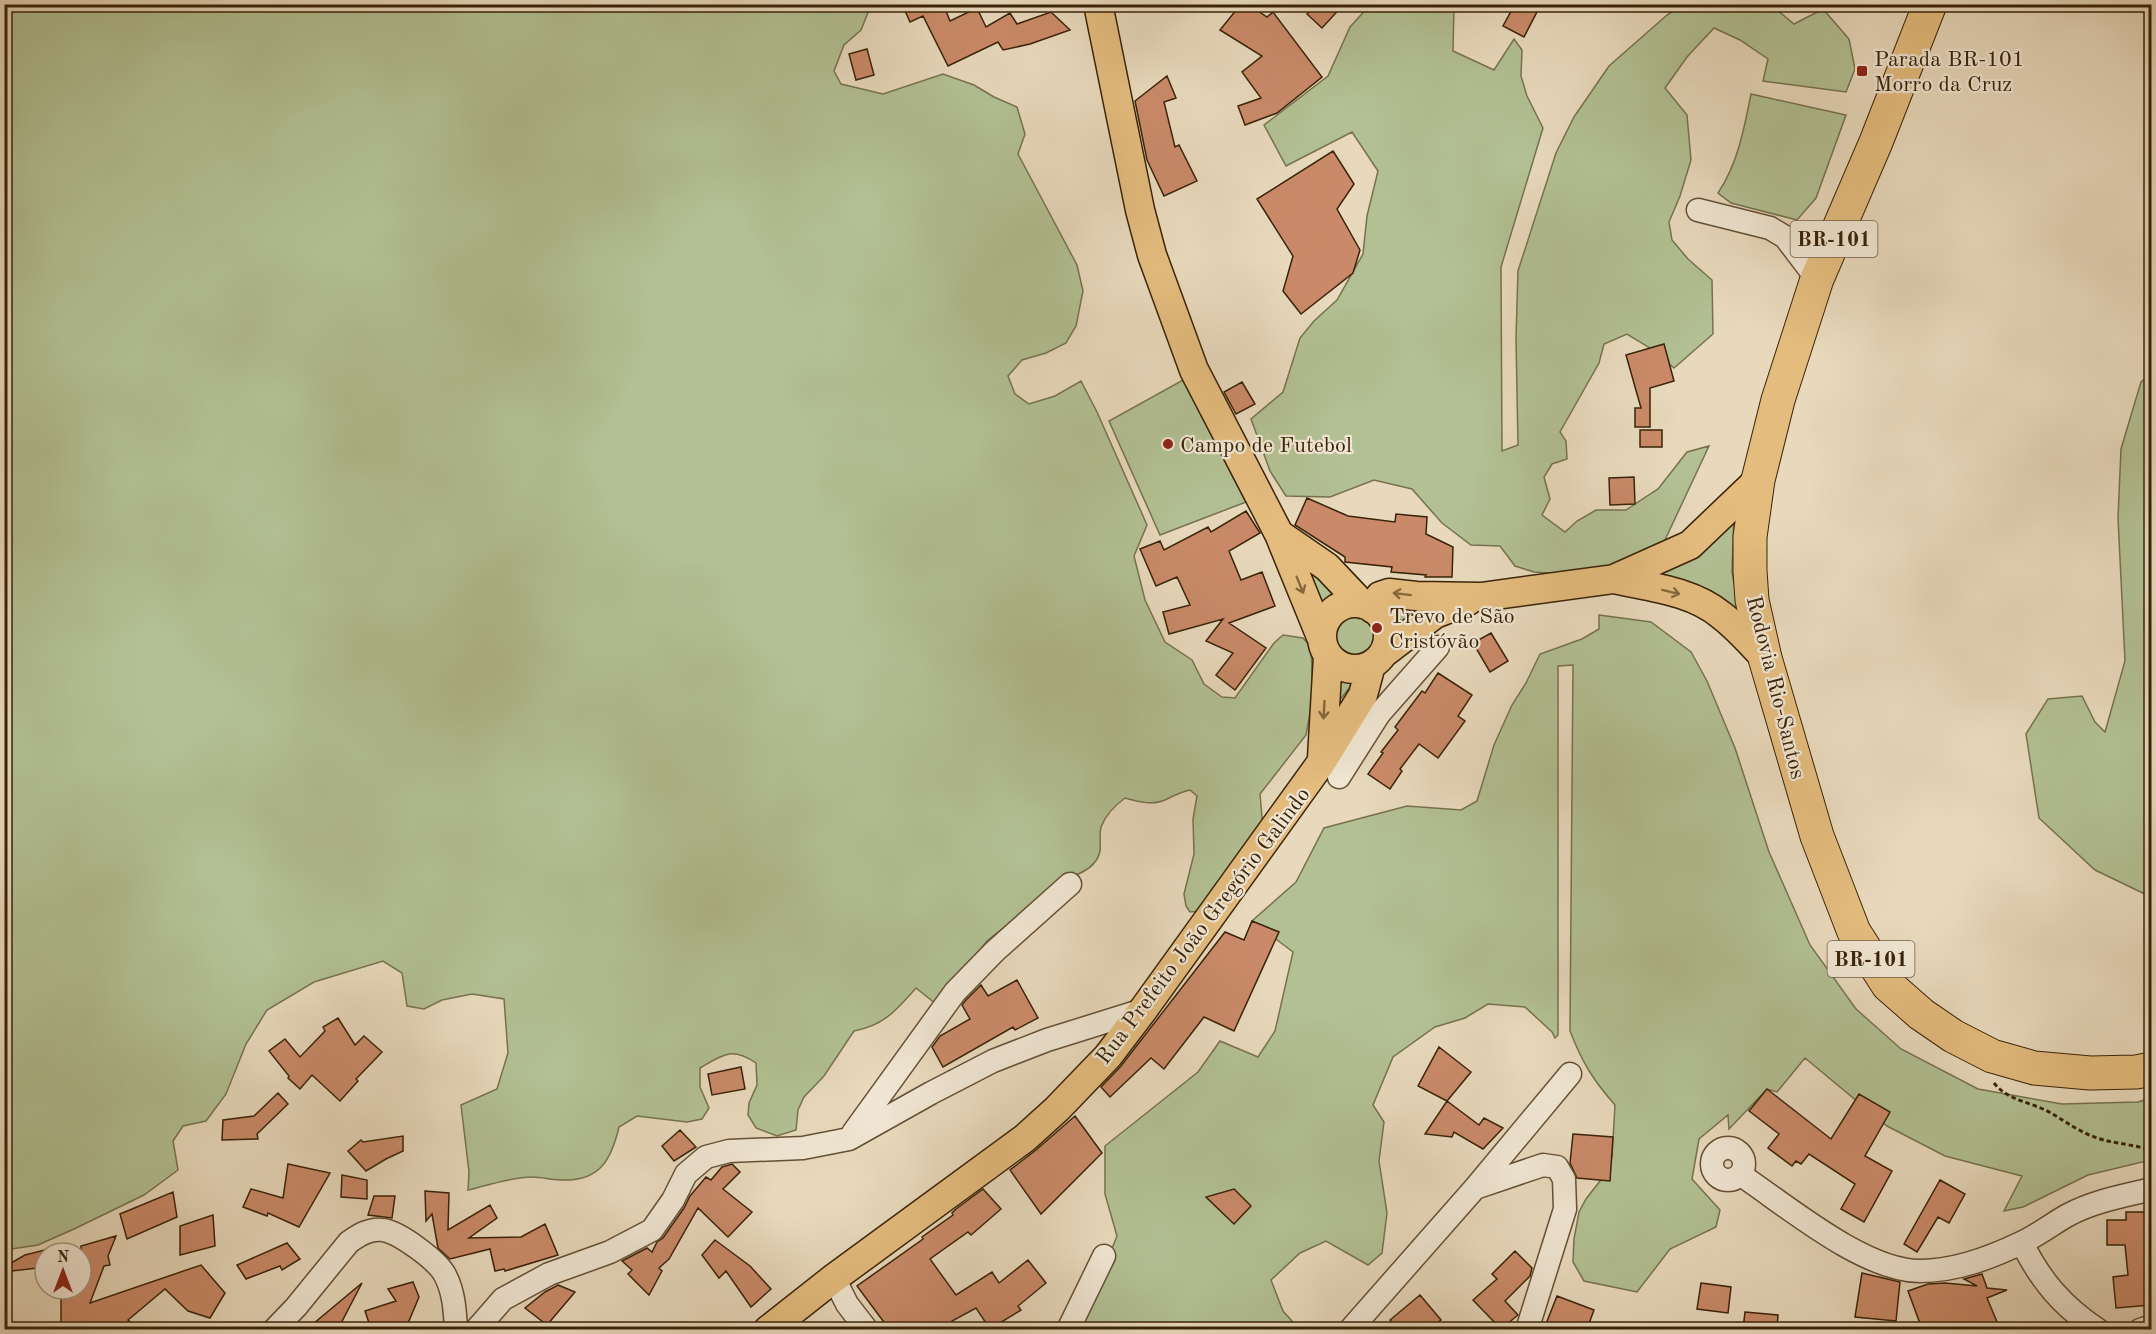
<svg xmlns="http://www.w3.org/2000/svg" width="2156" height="1334" font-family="'Old Standard TT',serif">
<rect width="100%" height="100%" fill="#e8d9bc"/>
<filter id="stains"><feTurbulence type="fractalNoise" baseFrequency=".00333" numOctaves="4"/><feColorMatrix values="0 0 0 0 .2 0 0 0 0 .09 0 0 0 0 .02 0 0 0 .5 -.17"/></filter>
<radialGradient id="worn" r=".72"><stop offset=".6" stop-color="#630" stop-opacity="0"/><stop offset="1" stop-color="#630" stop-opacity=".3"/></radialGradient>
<path fill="#b2c093" stroke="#76724e" stroke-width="1.5" d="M 5,5 L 871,5 L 861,30 L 844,45 L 834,71 L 841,84 L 883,94 L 943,74 L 974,85 L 994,97 L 1017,107 L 1025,134 L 1018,154 L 1077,265 L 1083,291 L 1076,326 L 1066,343 L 1046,353 L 1022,360 L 1008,376 L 1015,394 L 1029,404 L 1055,396 L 1081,381 L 1097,412 L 1147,525 L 1134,556 L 1145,600 L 1165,642 L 1192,660 L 1204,684 L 1222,697 L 1235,698 L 1274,643 L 1283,635 L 1303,638 L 1311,647 L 1313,697 L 1306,735 L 1260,794 L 1263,829 L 1200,911 L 1190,912 L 1186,906 L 1184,894 L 1194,854 L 1193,819 L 1197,796 L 1190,790 C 1181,792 1175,795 1167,799 C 1153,806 1139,802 1125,798 C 1114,806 1106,814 1101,827 C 1099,835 1101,843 1100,851 C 1097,868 1079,875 1064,879 L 987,941 L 936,1004 L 916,988 C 896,1010 885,1025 854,1031 L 824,1076 L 804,1097 L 798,1110 L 796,1130 L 777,1136 L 756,1128 L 748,1115 L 749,1103 L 757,1085 L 756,1063 C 732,1047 724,1054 700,1068 L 700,1087 L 709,1108 L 702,1119 L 687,1122 L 637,1116 L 619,1127 C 611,1161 599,1182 560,1180 C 551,1180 542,1177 532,1177 C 512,1177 488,1185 468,1190 L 469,1172 L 461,1105 L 497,1089 L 508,1053 L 504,999 L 472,994 L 442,1000 L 424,1009 L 407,1006 L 402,973 L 383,961 L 314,982 L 267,1010 L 246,1044 L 226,1094 L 206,1121 L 183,1126 L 173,1141 L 178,1170 L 144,1195 L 74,1229 L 38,1245 L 5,1250 Z
M 1370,5 L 1454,5 L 1453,51 L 1494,70 L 1514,39 L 1522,50 L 1521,76 L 1527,96 L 1543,128 L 1501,267 L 1502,451 L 1518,445 L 1516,338 L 1518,271 L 1556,153 L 1574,117 L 1609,66 L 1667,15 L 1683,5 L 1771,5 L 1794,24 L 1823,9 L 1849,39 L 1855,69 L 1846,92 L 1763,81 L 1768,59 L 1740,40 L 1714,28 L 1687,57 L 1665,88 L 1687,115 L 1691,160 L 1680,196 L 1669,222 L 1672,240 L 1688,259 L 1712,280 L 1713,334 L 1674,368 L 1650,348 L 1627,334 L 1604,344 L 1599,363 L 1560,432 L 1566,441 L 1567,459 L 1552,464 L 1544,477 L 1550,499 L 1542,515 L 1565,532 L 1577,521 L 1596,510 L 1626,510 L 1635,504 L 1658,489 L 1687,452 L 1709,446 L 1664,542 L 1605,571 L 1576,575 L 1534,572 L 1515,566 L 1500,546 L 1471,545 L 1442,523 L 1412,489 L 1374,480 L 1330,497 L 1286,496 L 1270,471 L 1251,419 L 1283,392 L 1300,338 L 1314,321 L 1337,300 L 1363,254 L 1367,216 L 1378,171 L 1352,132 L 1286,166 L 1264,125 L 1328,76 L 1350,27 Z
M 1751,94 L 1846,115 L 1816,198 L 1797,220 L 1731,203 L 1718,193 C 1738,163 1744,129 1751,94 Z
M 2151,374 L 2151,897 L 2095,870 L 2039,818 L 2026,734 L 2048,699 L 2082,696 L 2095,722 L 2105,732 L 2125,661 L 2118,518 L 2121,449 L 2141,382 Z
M 1183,380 L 1246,502 L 1160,535 L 1109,421 Z
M 1734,513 L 1732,572 L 1740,616 L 1653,577 L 1674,568 Z
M 1310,567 L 1346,594 L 1324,611 L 1303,570 Z
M 1388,602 L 1444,605 L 1397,639 L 1394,618 Z
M1332 636a23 23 0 1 1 46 0a23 23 0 1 1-46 0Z
M 1599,615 L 1651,622 L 1691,652 L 1707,681 L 1735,748 L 1769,852 L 1810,945 L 1856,1009 L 1901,1049 L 1978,1089 L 2062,1104 L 2138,1102 L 2151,1098 L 2151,1160 L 2088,1175 L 2023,1207 L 2004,1211 L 2022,1176 L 1945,1156 L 1887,1126 L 1805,1058 L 1777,1092 L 1767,1089 L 1729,1129 L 1728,1115 L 1699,1139 L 1692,1179 L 1720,1210 L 1716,1227 L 1670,1249 L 1637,1292 L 1584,1281 L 1573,1262 L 1574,1239 L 1579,1212 L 1586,1199 L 1600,1181 L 1612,1157 L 1615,1105 C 1593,1080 1582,1062 1570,1031 L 1573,665 L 1558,666 L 1558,1035 L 1555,1038 L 1552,1032 L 1525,1007 L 1488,1004 L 1465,1018 L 1435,1027 L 1393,1057 L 1373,1105 L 1384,1122 L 1379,1161 L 1387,1213 L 1382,1253 L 1368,1265 L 1326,1241 L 1300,1253 L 1271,1280 L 1283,1311 L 1299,1329 L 1264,1323 L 1243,1330 L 1079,1330 L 1117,1236 L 1105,1194 L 1105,1146 L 1198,1072 L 1220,1041 L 1258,1057 L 1275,1031 L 1293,952 L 1252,921 L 1296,882 L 1324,828 L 1407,806 L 1461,810 L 1477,801 L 1494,745 L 1512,705 L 1526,683 L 1540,654 L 1582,639 L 1599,629 Z
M 1332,671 L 1343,676 L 1357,678 L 1328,715 Z"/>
<path fill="#ca8a69" stroke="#392308" stroke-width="1.5" d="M 902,4 L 948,4 L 944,6 L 950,21 L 977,8 L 986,27 L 1010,13 L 1017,24 L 1051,12 L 1070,30 L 1030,44 L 1003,50 L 998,42 L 948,66 L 923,16 L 910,22 Z
M 1241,4 L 1248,4 L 1267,17 L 1273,12 L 1322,77 L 1277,113 L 1245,125 L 1238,106 L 1261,98 L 1242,72 L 1262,56 L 1220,30 Z
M 1316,4 L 1344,4 L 1322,28 L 1307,14 Z
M 1515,4 L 1531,4 L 1539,8 L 1524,37 L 1503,26 Z
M 867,49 L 874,75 L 856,80 L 849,54 Z
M 1167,76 L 1176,98 L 1164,102 L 1175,147 L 1179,145 L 1197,181 L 1164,196 L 1147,160 L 1135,101 Z
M 1333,151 L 1354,184 L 1337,209 L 1360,250 L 1353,273 L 1301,314 L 1283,291 L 1293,256 L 1257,199 Z
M 1664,344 L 1674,381 L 1650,388 L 1650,427 L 1635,427 L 1635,408 L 1641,408 L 1626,355 Z
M 1242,382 L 1255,404 L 1236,414 L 1224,392 Z
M 1640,430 L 1662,430 L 1662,447 L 1640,447 Z
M 1634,477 L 1635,504 L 1610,505 L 1609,478 Z
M 1307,498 L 1348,516 L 1395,522 L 1396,514 L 1427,517 L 1426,534 L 1453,547 L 1452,577 L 1425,577 L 1426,575 L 1391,572 L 1392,567 L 1345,562 L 1345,557 L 1295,525 Z
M 1246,511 L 1260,533 L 1229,551 L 1241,580 L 1262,572 L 1275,606 L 1229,623 L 1266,648 L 1235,690 L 1216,675 L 1233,653 L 1206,641 L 1223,619 L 1169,634 L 1163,612 L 1190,605 L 1177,577 L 1156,586 L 1140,549 L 1160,541 L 1164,550 L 1208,527 L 1211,532 Z
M 1491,633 L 1508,661 L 1490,672 L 1473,643 Z
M 1438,673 L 1472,695 L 1458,716 L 1465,721 L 1438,758 L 1419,744 L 1400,769 L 1402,771 L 1390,789 L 1368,774 L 1383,753 L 1381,752 L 1398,730 L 1395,727 L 1422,691 L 1425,693 Z
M 1252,921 L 1279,932 L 1234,1031 L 1204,1017 L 1164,1069 L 1151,1058 L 1110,1097 L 1101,1087 L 1121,1066 L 1225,932 L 1244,940 Z
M 1017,980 L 1038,1018 L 1015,1030 L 1013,1027 L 943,1067 L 932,1047 L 940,1036 L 970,1019 L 962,1005 L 965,1001 L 981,985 L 988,996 Z
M 338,1018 L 355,1045 L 364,1036 L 382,1052 L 356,1079 L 358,1081 L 340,1101 L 312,1075 L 300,1089 L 288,1078 L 289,1076 L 269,1051 L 285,1039 L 300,1057 L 325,1031 L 323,1027 Z
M 1439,1047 L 1471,1072 L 1447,1101 L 1418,1086 Z
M 741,1067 L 745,1089 L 712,1095 L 708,1074 Z
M 1767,1089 L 1831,1139 L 1859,1094 L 1890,1112 L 1865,1156 L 1892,1171 L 1864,1222 L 1841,1209 L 1855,1184 L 1809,1154 L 1801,1164 L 1796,1161 L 1792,1166 L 1768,1148 L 1779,1134 L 1749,1111 Z
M 278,1093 L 288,1104 L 257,1134 L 258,1139 L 222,1140 L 223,1120 L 254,1116 Z
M 1447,1101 L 1479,1125 L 1484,1118 L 1503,1128 L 1483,1149 L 1454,1132 L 1452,1137 L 1425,1134 Z
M 1075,1116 L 1102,1153 L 1041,1214 L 1010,1170 L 1036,1150 Z
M 680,1130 L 696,1147 L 674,1161 L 662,1146 Z
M 1573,1134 L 1613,1137 L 1610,1181 L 1577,1178 L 1570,1163 Z
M 403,1136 L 403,1151 L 386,1159 L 366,1171 L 348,1151 L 361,1140 L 363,1142 Z
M 288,1164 L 330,1173 L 299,1227 L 268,1213 L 267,1216 L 243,1207 L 251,1189 L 283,1198 Z
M 732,1164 L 740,1172 L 723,1189 L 752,1212 L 728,1237 L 698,1208 L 669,1259 L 659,1268 L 662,1271 L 649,1295 L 628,1274 L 632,1270 L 622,1261 L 647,1248 L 652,1252 L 657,1242 L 663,1238 L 684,1208 L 690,1196 L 706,1177 L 711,1180 L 722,1167 Z
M 342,1175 L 367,1180 L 367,1199 L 341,1197 Z
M 1940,1180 L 1965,1194 L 1949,1223 L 1938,1217 L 1917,1252 L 1904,1244 Z
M 983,1189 L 1001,1209 L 971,1235 L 968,1232 L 930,1259 L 956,1295 L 992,1272 L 999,1283 L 1028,1260 L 1046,1283 L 1018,1306 L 1021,1310 L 990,1329 L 976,1308 L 952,1321 L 957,1329 L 889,1329 L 857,1286 L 923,1239 L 922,1237 L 953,1215 L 952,1213 L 956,1209 Z
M 1234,1189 L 1251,1206 L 1234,1224 L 1206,1197 Z
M 425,1191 L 449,1193 L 448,1230 L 490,1205 L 497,1218 L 469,1238 L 521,1237 L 545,1224 L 558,1255 L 505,1271 L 504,1269 L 495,1271 L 490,1249 L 450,1259 L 438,1248 L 432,1214 L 426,1221 Z
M 173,1192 L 177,1217 L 127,1239 L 120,1214 Z
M 374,1196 L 395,1196 L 392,1218 L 368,1215 Z
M 2126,1212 L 2151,1212 L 2151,1305 L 2116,1308 L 2113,1277 L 2128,1275 L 2125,1245 L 2107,1245 L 2107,1220 L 2126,1220 Z
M 213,1215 L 215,1246 L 180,1255 L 180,1226 Z
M 116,1236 L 108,1256 L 110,1265 L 104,1266 L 90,1303 L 201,1265 L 225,1293 L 210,1318 L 188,1311 L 165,1289 L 128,1320 L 139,1329 L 61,1329 L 61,1289 L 81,1289 L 81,1246 Z
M 715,1240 L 750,1266 L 771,1289 L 751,1307 L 726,1271 L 719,1278 L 702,1255 Z
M 287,1243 L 300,1259 L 282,1270 L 280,1266 L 246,1279 L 237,1265 Z
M 45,1250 L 45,1267 L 4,1272 L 4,1267 L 25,1255 Z
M 1515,1251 L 1532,1268 L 1530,1276 L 1505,1301 L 1518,1315 L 1501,1329 L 1473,1300 L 1497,1279 L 1492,1274 Z
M 1862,1273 L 1900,1282 L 1896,1321 L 1855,1317 Z
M 1982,1274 L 1987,1288 L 2007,1290 L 1987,1298 L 2000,1329 L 1922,1329 L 1908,1291 L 1928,1284 L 1945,1283 L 1977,1286 L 1964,1279 Z
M 413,1282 L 419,1297 L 406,1328 L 371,1329 L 365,1311 L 396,1301 L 388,1289 Z
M 362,1283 L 338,1329 L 307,1329 Z
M 1701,1283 L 1731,1287 L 1728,1313 L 1697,1309 Z
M 558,1285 L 575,1292 L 547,1325 L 525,1308 L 545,1292 Z
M 1420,1295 L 1441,1320 L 1429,1329 L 1398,1329 L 1390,1320 Z
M 1557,1296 L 1594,1310 L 1587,1329 L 1544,1329 Z
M 1745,1312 L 1778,1315 L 1777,1329 L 1743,1329 Z"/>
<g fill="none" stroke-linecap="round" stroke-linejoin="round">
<defs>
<path id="minor" d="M 1698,210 L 1770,228 L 1785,237 L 1817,279
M 1339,777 L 1379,714 L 1438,647
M 853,1133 L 955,992 L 995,951 L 1070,884
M1712 1164a16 16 0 1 1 32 0a16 16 0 1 1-32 0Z
M 1741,1175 C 1787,1206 1864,1271 1920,1271 C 1956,1271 1990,1258 2021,1243 C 2038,1235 2052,1224 2068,1215 C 2094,1201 2123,1196 2152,1189
M 1475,1188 L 1543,1165 L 1557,1167 L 1564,1179 L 1565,1209 L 1527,1330
M 2022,1243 C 2041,1281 2062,1306 2098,1330
M 834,1278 L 847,1304 L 867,1330
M 274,1330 L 296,1307 L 349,1242 C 359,1235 370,1228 383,1230 C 399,1232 438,1261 445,1275 C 454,1292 455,1311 456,1330
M 476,1330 L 503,1299 L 549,1274 L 610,1252 L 652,1230 L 673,1200 L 686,1174 L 706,1157 L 729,1151 L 803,1148 L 849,1139 L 931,1093 L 993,1061 L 1047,1040 L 1143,1010
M 1068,1330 L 1104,1256
M 1350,1330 L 1475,1188 L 1570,1074
M 2140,1330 L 2152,1326"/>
<path id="major" d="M 1098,4 L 1140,210 L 1152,255 L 1194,370 L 1279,534 L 1321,637
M 1279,534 L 1327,567 L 1362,604
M 1614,579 C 1650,587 1692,591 1721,615 C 1737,627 1751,643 1765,658
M1322 636a33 33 0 1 1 66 0a33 33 0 1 1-66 0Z
M 1373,609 L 1380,596 L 1389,593 L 1416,596 L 1481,597 L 1614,579 L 1690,545 L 1758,480
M 1384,653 L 1435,614 L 1468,601
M 1322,758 L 1328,656
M 768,1330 L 834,1278 L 1025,1138 L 1057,1109 L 1108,1056 L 1143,1010 L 1321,763 L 1363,695 L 1371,665"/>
<path id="highway" d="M 1930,4 L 1876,142 L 1817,279 L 1778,400 L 1758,480 L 1750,537 L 1750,571 L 1752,600 L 1765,658 L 1817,836 L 1854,932 L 1888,985 L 1921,1014 L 1953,1036 L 1992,1056 L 2034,1068 L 2090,1073 L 2136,1072 L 2152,1069"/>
</defs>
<use href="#minor" stroke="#655035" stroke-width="25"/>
<use href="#major" stroke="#392308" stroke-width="31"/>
<use href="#highway" stroke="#392308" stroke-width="35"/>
<path stroke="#392308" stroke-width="3" stroke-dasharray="4.5 3" stroke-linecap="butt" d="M 1994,1083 C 2008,1101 2032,1102 2051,1113 C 2066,1122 2080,1132 2097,1138 C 2115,1144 2134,1144 2152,1151"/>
<use href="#minor" stroke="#f0e6d3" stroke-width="22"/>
<use href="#major" stroke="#e4bc7e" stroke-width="28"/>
<use href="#highway" stroke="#e4bc7e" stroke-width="33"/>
</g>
<defs><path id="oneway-shaft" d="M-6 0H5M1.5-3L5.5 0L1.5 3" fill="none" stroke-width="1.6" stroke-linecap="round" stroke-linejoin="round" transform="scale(1.5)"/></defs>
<g stroke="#86683d">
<use href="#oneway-shaft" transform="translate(1300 585) rotate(68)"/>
<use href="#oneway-shaft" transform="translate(1671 592) rotate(14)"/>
<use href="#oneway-shaft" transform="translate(1402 594) rotate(-173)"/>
<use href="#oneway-shaft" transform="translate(1324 710) rotate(93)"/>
</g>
<g fill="#8f2418" stroke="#f0e6d3" stroke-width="2">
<rect x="1856" y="65" width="12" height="12" rx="3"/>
<circle cx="1168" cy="444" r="6"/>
<circle cx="1377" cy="628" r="6"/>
</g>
<g text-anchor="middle" stroke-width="4.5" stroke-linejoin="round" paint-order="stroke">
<g fill="#f0e6d3" stroke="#705e45" stroke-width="1.5">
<rect x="1790.5" y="221" width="87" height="36" rx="4.5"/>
<rect x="1827.5" y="941" width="87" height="36" rx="4.5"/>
</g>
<g font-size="21" font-weight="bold" fill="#392308">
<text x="1834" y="246">BR-101</text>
<text x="1871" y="966">BR-101</text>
</g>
<g font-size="22" fill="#392308" stroke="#f0e6d3" text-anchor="start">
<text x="1874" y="66">Parada BR-101<tspan x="1874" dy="25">Morro da Cruz</tspan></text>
<text x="1180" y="452">Campo de Futebol</text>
<text x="1389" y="623">Trevo de São<tspan x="1389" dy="25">Cristóvão</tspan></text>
</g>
<g font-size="22" fill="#392308" stroke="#f0e6d3">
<text transform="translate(1777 687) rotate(76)" y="8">Rodovia Rio-Santos</text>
<text transform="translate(1202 925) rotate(-53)" y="8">Rua Prefeito João Gregório Galindo</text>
</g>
</g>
<rect width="2156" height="1334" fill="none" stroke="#e8d9bc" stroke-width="24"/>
<rect x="6" y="6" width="2144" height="1322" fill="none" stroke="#392308" stroke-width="3"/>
<rect x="12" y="12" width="2132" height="1310" fill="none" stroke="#392308" stroke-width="1.5"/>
<g transform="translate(63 1271)"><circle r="28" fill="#f0e6d3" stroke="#a79882" stroke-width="1.5"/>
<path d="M0-4.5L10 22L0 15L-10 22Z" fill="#8f2418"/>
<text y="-9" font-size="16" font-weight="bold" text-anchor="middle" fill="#392308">N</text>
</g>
<rect width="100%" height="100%" filter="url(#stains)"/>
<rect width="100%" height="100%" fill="url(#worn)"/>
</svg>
